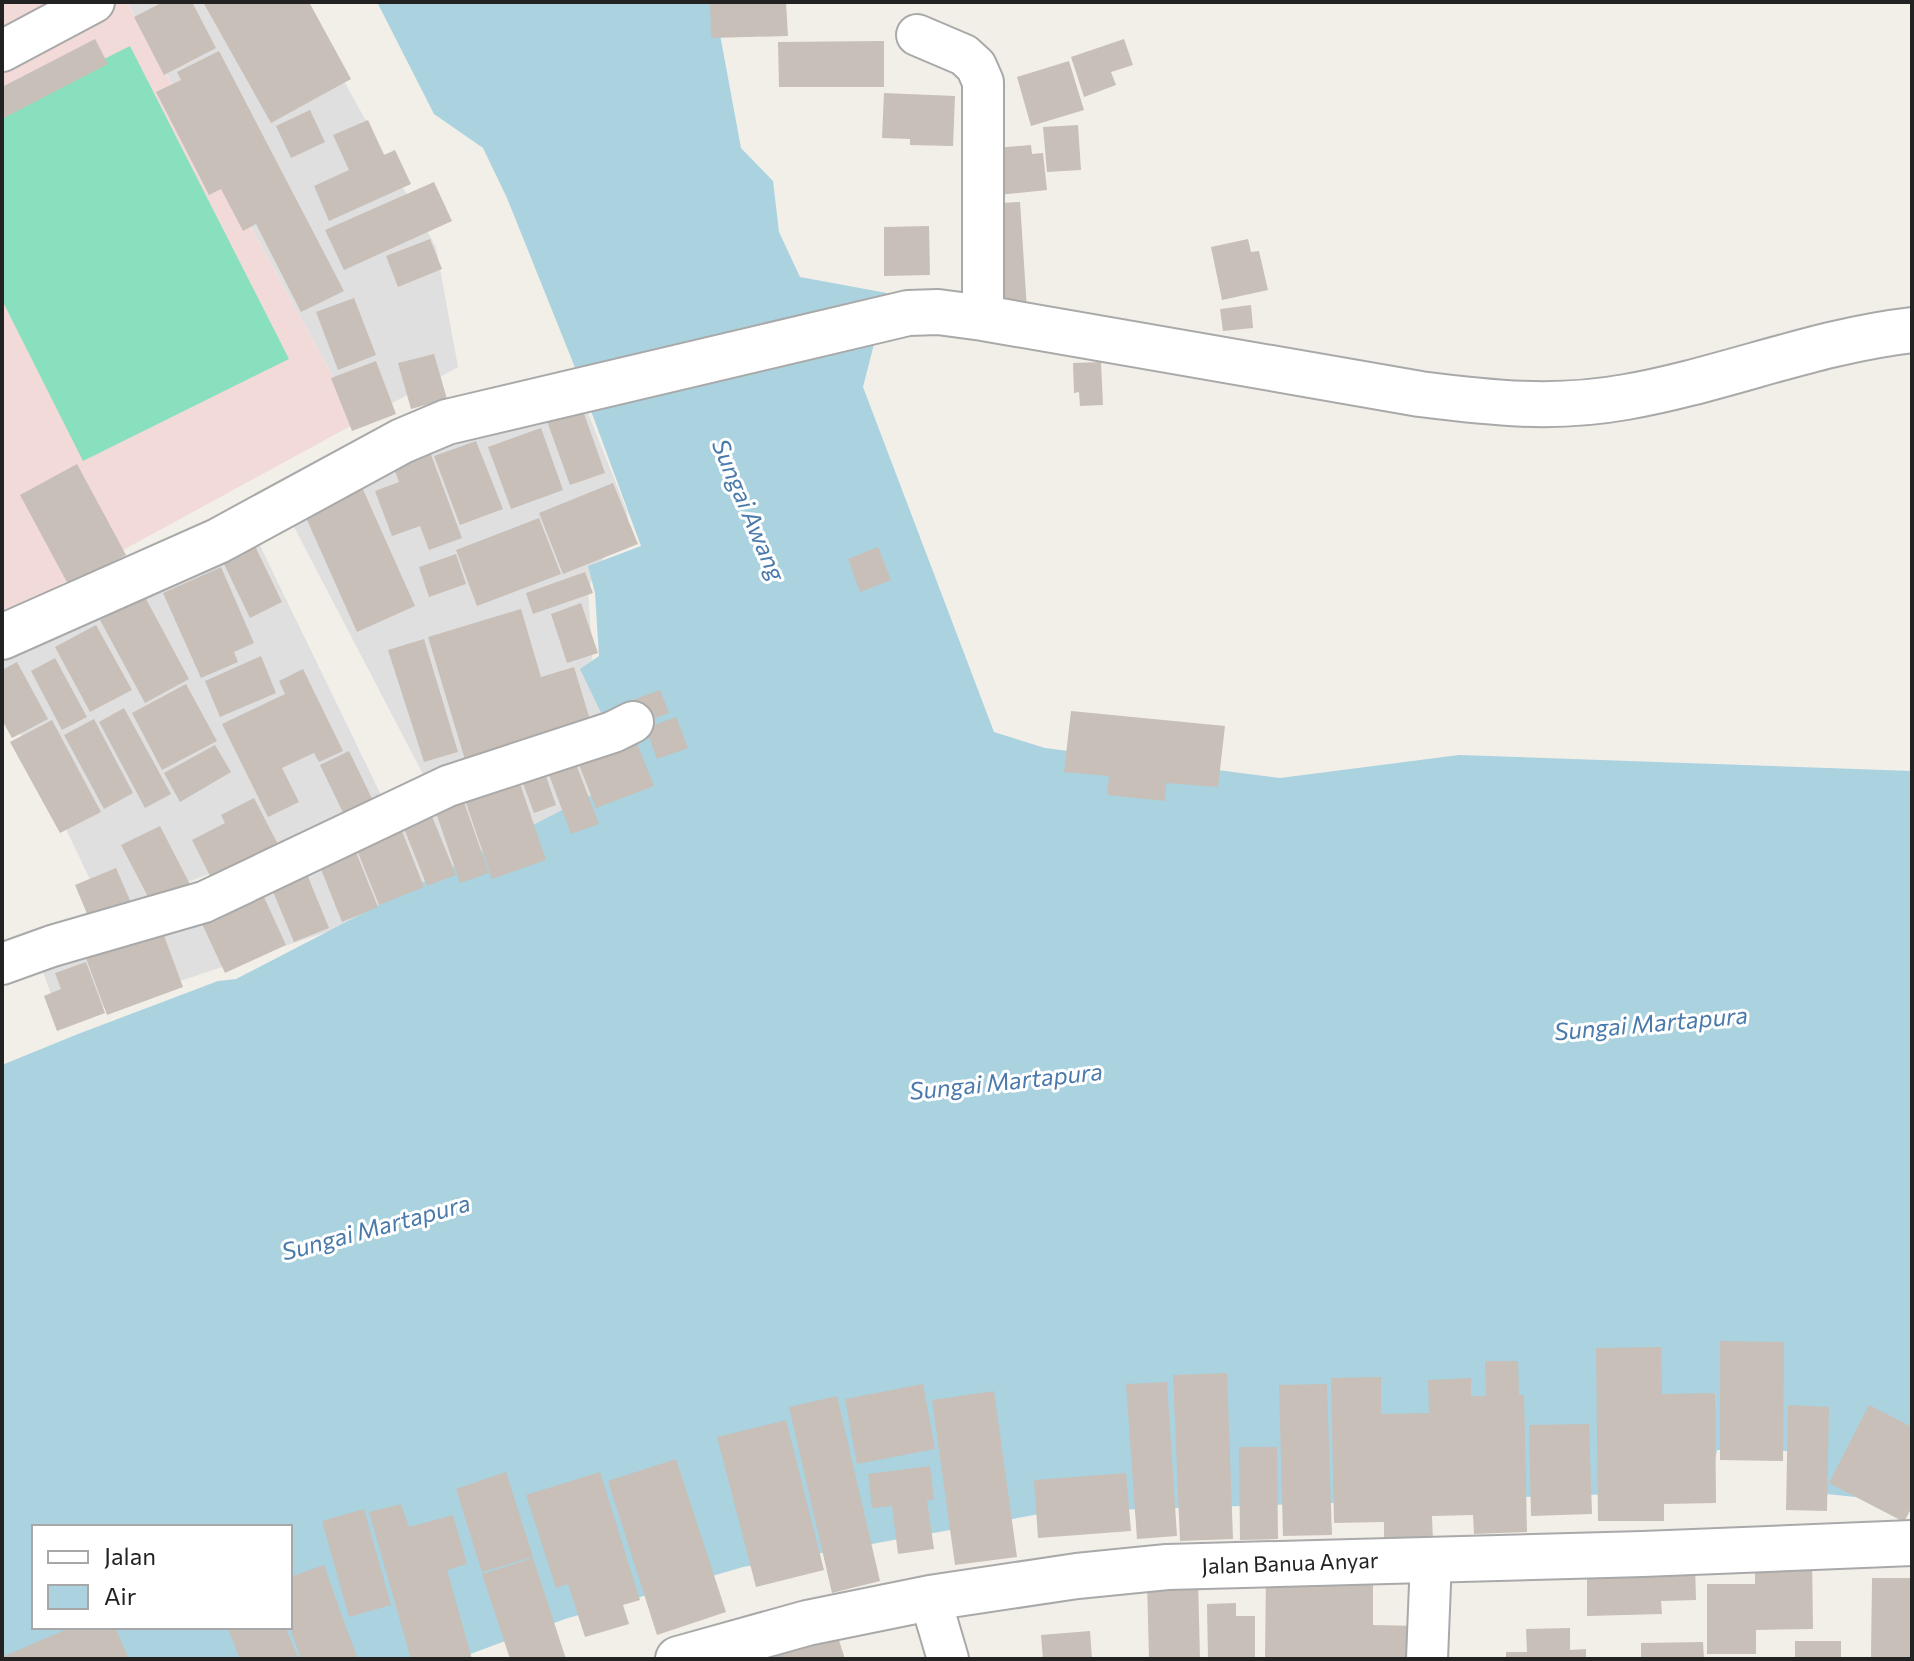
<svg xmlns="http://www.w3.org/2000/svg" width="1914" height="1661" font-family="Commissioner,sans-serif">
<rect width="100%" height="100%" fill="#f2efe9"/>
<path fill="#e0dfdf" d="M 130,2 L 300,2 L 436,247 L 458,367 L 358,422 L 128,3 Z
M 578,388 L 627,511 L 630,536 L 608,549 L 588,588 L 593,669 L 659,786 L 468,885 L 60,1021 L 38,957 L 426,780 L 280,500 Z
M 251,527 L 383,799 L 246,860 L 106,913 L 2,695 L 2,646 Z"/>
<path fill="#f2dad9" d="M 2,2 L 130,2 L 128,4 L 358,422 L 26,603 L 2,613 Z"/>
<path fill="#88e0be" d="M 130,46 L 289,359 L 83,461 L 2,300 L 2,110 Z"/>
<path fill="#aad3df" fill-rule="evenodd" d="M 377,2 L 714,2 L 741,148 L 773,181 L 779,232 L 800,277 L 887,293 L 863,387 L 994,732 L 1045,748 L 1280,778 L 1459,755 L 1912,771 L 1912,1503 L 1798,1491 L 1792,1451 L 1717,1450 L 1709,1491 L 1051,1512 L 743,1567 L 565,1619 L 457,1659 L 2,1659 L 2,1065 L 78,1034 L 218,981 L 236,979 L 626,777 L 604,719 L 580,669 L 599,656 L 595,593 L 588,566 L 641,546 L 574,365 L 507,198 L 483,148 L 434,114 ZM 34,1527 L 290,1527 L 290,1627 L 34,1627 Z"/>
<path fill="#c7bfb8" d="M 163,2 L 192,2 L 216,48 L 164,75 L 134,17 Z
M 203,2 L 309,2 L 351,79 L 271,123 Z
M 710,2 L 786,2 L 788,36 L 711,38 Z
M 95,39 L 108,64 L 2,119 L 2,87 Z
M 1124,39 L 1133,65 L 1111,72 L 1116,85 L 1084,97 L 1071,57 Z
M 884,41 L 884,87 L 779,87 L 778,42 Z
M 219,51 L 344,291 L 301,312 L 256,224 L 243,231 L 221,189 L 209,195 L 156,92 L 181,80 L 177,72 Z
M 1069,61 L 1084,110 L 1031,126 L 1017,77 Z
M 884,93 L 955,96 L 953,146 L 910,145 L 910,139 L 882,138 Z
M 310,110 L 325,142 L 291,158 L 276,126 Z
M 368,120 L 384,155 L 395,150 L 411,184 L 329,221 L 314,186 L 349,170 L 333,135 Z
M 1078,125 L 1081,170 L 1047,172 L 1043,127 Z
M 1031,145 L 1032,154 L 1043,153 L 1047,190 L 998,195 L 994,148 Z
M 434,182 L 452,221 L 344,270 L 325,230 Z
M 1020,202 L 1027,310 L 996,312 L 985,204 Z
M 929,226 L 930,275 L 884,276 L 884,227 Z
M 430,239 L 442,269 L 398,287 L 386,256 Z
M 1248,239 L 1251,252 L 1259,251 L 1268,290 L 1222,300 L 1211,247 Z
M 354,298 L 376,355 L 338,370 L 316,312 Z
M 1251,305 L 1253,328 L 1223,331 L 1220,309 Z
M 434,354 L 447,399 L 411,409 L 398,363 Z
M 376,361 L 396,414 L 352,431 L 331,378 Z
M 1101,362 L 1103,405 L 1080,406 L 1079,392 L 1074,393 L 1073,363 Z
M 582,408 L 605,473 L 570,485 L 547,421 Z
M 541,428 L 563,490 L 511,509 L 488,447 Z
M 476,441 L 503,509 L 460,525 L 434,456 Z
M 430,452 L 462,538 L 429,550 L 420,526 L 392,536 L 375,491 L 399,482 L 393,466 Z
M 77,464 L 126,555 L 69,586 L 20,495 Z
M 613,483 L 638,544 L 563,574 L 539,513 Z
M 361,485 L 415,606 L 357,632 L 303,511 Z
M 539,518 L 561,574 L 477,606 L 456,550 Z
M 255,546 L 282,602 L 250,618 L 223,562 Z
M 878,547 L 891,580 L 860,592 L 848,559 Z
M 456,554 L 466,584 L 429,597 L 419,567 Z
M 221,567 L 254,643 L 234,652 L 238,662 L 201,678 L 163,593 Z
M 585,572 L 593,593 L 533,614 L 526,593 Z
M 145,597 L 189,679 L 145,703 L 100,620 Z
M 581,603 L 598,653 L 567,663 L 551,614 Z
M 521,609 L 541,677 L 574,667 L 595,736 L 469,773 L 428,637 Z
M 96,625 L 132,690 L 90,712 L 55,647 Z
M 424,639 L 458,752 L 424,762 L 388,650 Z
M 261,656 L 276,693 L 220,717 L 205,681 Z
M 55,658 L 87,717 L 62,730 L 31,671 Z
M 17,662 L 48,719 L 12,738 L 2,720 L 2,670 Z
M 303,669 L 343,751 L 319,762 L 314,753 L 282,768 L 299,802 L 268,817 L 222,724 L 285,694 L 279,681 Z
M 186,684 L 217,741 L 162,770 L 132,713 Z
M 660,690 L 669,713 L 639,724 L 630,701 Z
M 124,708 L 171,794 L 145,808 L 99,722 Z
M 1071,711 L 1225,726 L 1218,787 L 1166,783 L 1165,801 L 1107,795 L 1109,776 L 1064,772 Z
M 676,717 L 688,748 L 657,759 L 646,728 Z
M 94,719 L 133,793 L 104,809 L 64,735 Z
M 52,720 L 101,812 L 60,833 L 10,742 Z
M 630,726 L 654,786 L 596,808 L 572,747 Z
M 215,745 L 231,772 L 180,802 L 164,773 Z
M 349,751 L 378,811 L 349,825 L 320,765 Z
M 571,751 L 599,824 L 571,834 L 544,761 Z
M 541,762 L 556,805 L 534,813 L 518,770 Z
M 516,772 L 546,860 L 492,879 L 462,791 Z
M 460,791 L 489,873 L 460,883 L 432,801 Z
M 254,798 L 284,856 L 217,890 L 192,840 L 225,823 L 221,815 Z
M 429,809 L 456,875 L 427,886 L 401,821 Z
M 398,821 L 424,887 L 379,905 L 353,840 Z
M 160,826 L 195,894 L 157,914 L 121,845 Z
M 351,840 L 378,907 L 342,922 L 315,854 Z
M 304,867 L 329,928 L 294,942 L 269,882 Z
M 116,868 L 139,921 L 108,934 L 98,911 L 88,916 L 75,885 Z
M 258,884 L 286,945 L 225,973 L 196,911 Z
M 162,930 L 183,987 L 107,1015 L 86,958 Z
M 86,962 L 105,1013 L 57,1031 L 44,996 L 61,989 L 55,973 Z
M 1720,1341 L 1784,1342 L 1783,1461 L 1720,1460 Z
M 1661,1347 L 1662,1394 L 1715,1393 L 1716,1503 L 1664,1504 L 1664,1521 L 1598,1521 L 1596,1348 Z
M 1485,1361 L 1518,1361 L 1519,1395 L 1524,1395 L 1527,1532 L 1474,1534 L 1473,1515 L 1432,1516 L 1433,1541 L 1384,1542 L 1384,1522 L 1334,1523 L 1331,1378 L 1381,1377 L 1381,1414 L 1429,1413 L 1428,1380 L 1471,1378 L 1471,1396 L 1486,1396 Z
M 1227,1373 L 1233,1539 L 1180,1541 L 1173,1375 Z
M 1167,1382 L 1177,1536 L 1137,1539 L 1126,1384 Z
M 923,1384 L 935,1449 L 857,1464 L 845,1399 Z
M 1327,1384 L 1332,1535 L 1283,1536 L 1279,1385 Z
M 994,1391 L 1017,1557 L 955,1565 L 932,1400 Z
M 837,1396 L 880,1581 L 832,1593 L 789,1407 Z
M 1788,1405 L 1829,1407 L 1827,1511 L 1786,1510 Z
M 1869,1405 L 1912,1427 L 1912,1507 L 1904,1522 L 1829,1483 Z
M 786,1420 L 824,1570 L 756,1587 L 717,1437 Z
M 1589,1424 L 1592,1514 L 1531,1516 L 1529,1425 Z
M 1239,1447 L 1277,1447 L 1278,1539 L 1240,1540 Z
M 676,1459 L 726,1612 L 657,1635 L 608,1481 Z
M 930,1466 L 934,1500 L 927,1500 L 934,1549 L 898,1554 L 892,1506 L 872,1508 L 868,1474 Z
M 506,1472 L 533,1557 L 482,1572 L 456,1489 Z
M 600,1472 L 640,1600 L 623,1605 L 629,1624 L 585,1637 L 568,1584 L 556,1588 L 526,1495 Z
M 1126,1473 L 1131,1531 L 1038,1538 L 1034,1480 Z
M 401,1504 L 409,1527 L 453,1515 L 467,1564 L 447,1570 L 472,1659 L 411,1659 L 369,1512 Z
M 364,1509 L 391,1605 L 349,1617 L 322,1521 Z
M 1812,1555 L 1813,1629 L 1756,1630 L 1756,1654 L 1707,1654 L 1707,1584 L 1755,1584 L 1755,1556 Z
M 533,1558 L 566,1659 L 510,1659 L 482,1574 Z
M 1695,1563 L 1696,1600 L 1661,1601 L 1662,1614 L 1587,1616 L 1587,1565 Z
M 324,1565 L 342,1616 L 358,1659 L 301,1659 L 290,1628 L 290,1577 Z
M 1266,1572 L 1373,1582 L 1373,1625 L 1420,1626 L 1420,1659 L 1265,1659 Z
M 1198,1578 L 1200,1659 L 1149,1659 L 1147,1580 Z
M 1872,1578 L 1912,1578 L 1912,1659 L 1871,1659 Z
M 1236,1603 L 1236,1616 L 1255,1616 L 1255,1659 L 1208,1659 L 1207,1604 Z
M 72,1627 L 115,1627 L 129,1659 L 2,1659 L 2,1657 Z
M 227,1627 L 285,1627 L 299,1659 L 240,1659 Z
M 1570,1628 L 1570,1650 L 1586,1649 L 1586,1659 L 1506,1659 L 1506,1652 L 1527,1652 L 1526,1629 Z
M 1090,1631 L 1092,1659 L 1043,1659 L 1041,1635 Z
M 837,1634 L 845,1659 L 776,1659 L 775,1653 Z
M 1795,1641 L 1841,1641 L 1841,1659 L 1795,1659 Z
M 1703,1642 L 1704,1659 L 1641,1659 L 1641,1643 Z"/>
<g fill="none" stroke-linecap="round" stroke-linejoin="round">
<defs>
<path id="minor" d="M 917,35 L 964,55 L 976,66 L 983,82 L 983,318
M 2,51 L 94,2
M 2,964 L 52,946 L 204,902 L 448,786 L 613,732 L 633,722
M 930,1598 L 948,1659
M 1427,1659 L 1431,1559"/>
<path id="tertiary" d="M 2,637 L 218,541 L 402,441 L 447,422 L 908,313 L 938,312 L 983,318 L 1420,394 C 1491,403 1554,410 1626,397 C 1723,380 1815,341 1912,330
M 678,1659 L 807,1623 L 930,1598 L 1077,1576 L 1167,1567 L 1643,1554 L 1912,1543"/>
</defs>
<use href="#minor" stroke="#a9a9a9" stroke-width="44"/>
<use href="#tertiary" stroke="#a9a9a9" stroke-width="48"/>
<use href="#minor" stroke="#fff" stroke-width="40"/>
<use href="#tertiary" stroke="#fff" stroke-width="44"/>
</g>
<g text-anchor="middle" stroke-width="6" stroke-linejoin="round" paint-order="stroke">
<g font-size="22" fill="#222" stroke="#fff">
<text transform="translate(1290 1563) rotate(-2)" y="8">Jalan Banua Anyar</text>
</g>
<g font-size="24" font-style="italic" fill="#4a7aab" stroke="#fff">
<text transform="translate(748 510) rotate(67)" y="8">Sungai Awang</text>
<text transform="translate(1651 1024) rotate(-5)" y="8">Sungai Martapura</text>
<text transform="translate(1006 1082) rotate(-6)" y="8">Sungai Martapura</text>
<text transform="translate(376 1228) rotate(-15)" y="8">Sungai Martapura</text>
</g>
</g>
<rect width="1914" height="1661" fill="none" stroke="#222222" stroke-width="8"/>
<rect x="32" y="1525" width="260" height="104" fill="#ffffff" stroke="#a7a7a7" stroke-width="2"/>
<rect x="48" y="1551" width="40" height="12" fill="#ffffff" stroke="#a7a7a7" stroke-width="2"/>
<text x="104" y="1565" font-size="24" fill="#222222">Jalan</text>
<rect x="48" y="1585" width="40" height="24" fill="#aad3df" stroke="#a7a7a7" stroke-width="2"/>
<text x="104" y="1605" font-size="24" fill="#222222">Air</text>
</svg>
